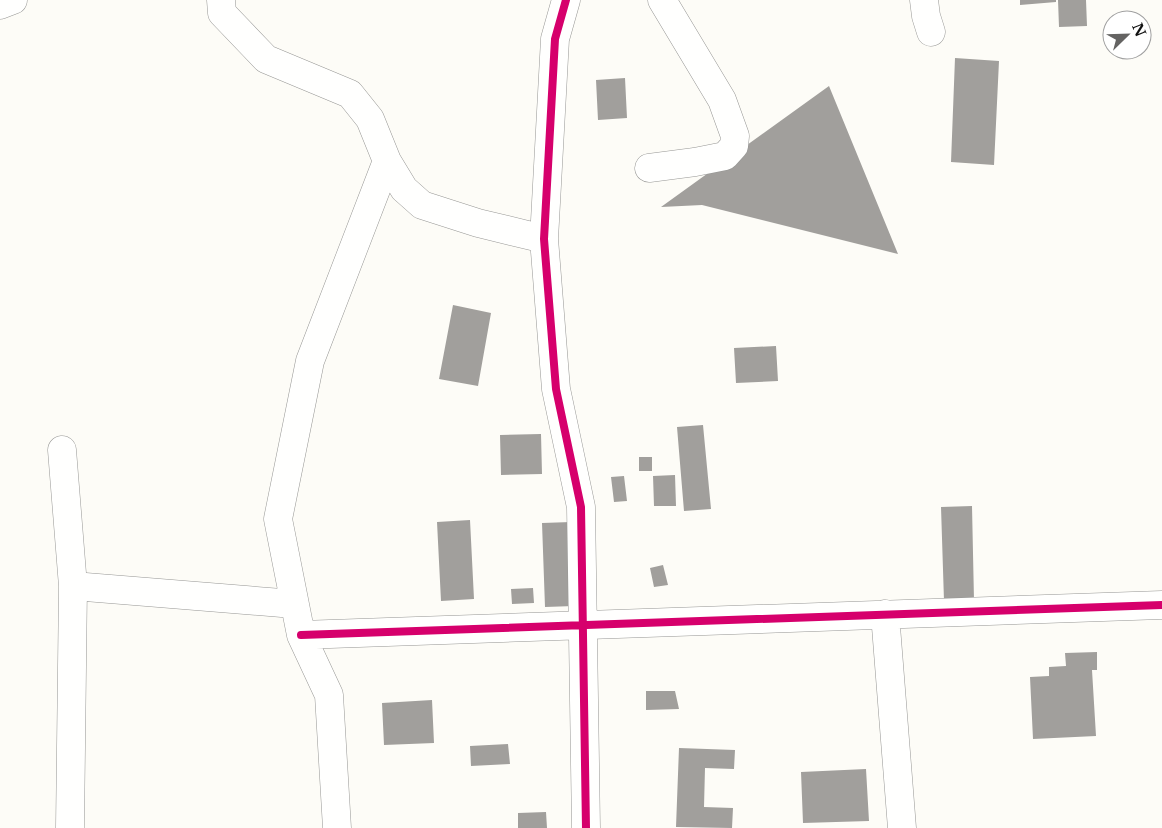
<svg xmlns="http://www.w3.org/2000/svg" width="1162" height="828" font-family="'Libre Baskerville',serif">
<rect width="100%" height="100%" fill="#fdfcf7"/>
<path fill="#a19f9c" d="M 1020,0 L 1056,0 L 1056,2 L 1020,5 Z
M 1058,0 L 1086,0 L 1087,26 L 1059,27 Z
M 955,58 L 999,61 L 994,165 L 951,162 Z
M 625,78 L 627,118 L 598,120 L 596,80 Z
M 829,86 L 898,254 L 702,205 L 661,207 Z
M 453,305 L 491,313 L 478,386 L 439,379 Z
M 776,346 L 778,381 L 736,383 L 734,348 Z
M 703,425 L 711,509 L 684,511 L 677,427 Z
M 541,434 L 542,474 L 501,475 L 500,435 Z
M 639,457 L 652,457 L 652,471 L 639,471 Z
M 675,475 L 676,506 L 654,506 L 653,476 Z
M 624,476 L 627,501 L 614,502 L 611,477 Z
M 972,506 L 974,600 L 944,601 L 941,507 Z
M 470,520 L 474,599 L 441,601 L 437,522 Z
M 571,522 L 574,606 L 545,607 L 542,523 Z
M 663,565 L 668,585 L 654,587 L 650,568 Z
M 533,588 L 534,603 L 512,604 L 511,589 Z
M 1097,652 L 1097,670 L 1092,670 L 1096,736 L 1033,739 L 1030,677 L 1049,676 L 1049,667 L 1066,666 L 1065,653 Z
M 646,691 L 675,691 L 679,709 L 646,710 Z
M 432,700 L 434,743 L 384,745 L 382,703 Z
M 508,744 L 510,764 L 471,766 L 470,746 Z
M 679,748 L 735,750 L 734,769 L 705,768 L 704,807 L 733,808 L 732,828 L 676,827 Z
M 866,769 L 869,821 L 803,823 L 801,772 Z
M 546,812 L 547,828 L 518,828 L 518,813 Z"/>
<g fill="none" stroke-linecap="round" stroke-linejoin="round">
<defs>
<path id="minor" d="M 221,0 L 222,13 L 266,59 L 350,94 L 370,119 L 387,161 L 404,189 L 422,205 L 478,223 L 544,239
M 566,0 L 555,39 L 544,239 L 556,389 L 581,507 L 586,828
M 924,0 L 926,16 L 931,32
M 0,5 L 13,0
M 649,168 L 695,162 L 725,156 L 734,146 L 735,136 L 722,100 L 662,0
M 62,450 L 73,586 L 70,828
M 73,586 L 294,604
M 885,614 L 902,828
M 301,635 L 1162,605
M 337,828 L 329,695 L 301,635 L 278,519 L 310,361 L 387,161"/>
</defs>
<use href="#minor" stroke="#979795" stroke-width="29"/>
<use href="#minor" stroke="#fffffe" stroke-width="28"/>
<defs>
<path id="cycleway" d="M 566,0 L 555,39 L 544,239 L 556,389 L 581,507 L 586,828
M 301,635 L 1162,605"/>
</defs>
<use href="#cycleway" stroke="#fff" stroke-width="11"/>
<use href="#cycleway" stroke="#d6006c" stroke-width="8"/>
</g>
<g transform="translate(1127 35) rotate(67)"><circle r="24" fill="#ffffff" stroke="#a0a0a0"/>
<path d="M0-4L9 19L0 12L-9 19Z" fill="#646362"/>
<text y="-8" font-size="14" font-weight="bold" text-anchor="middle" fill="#111111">N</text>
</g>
</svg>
